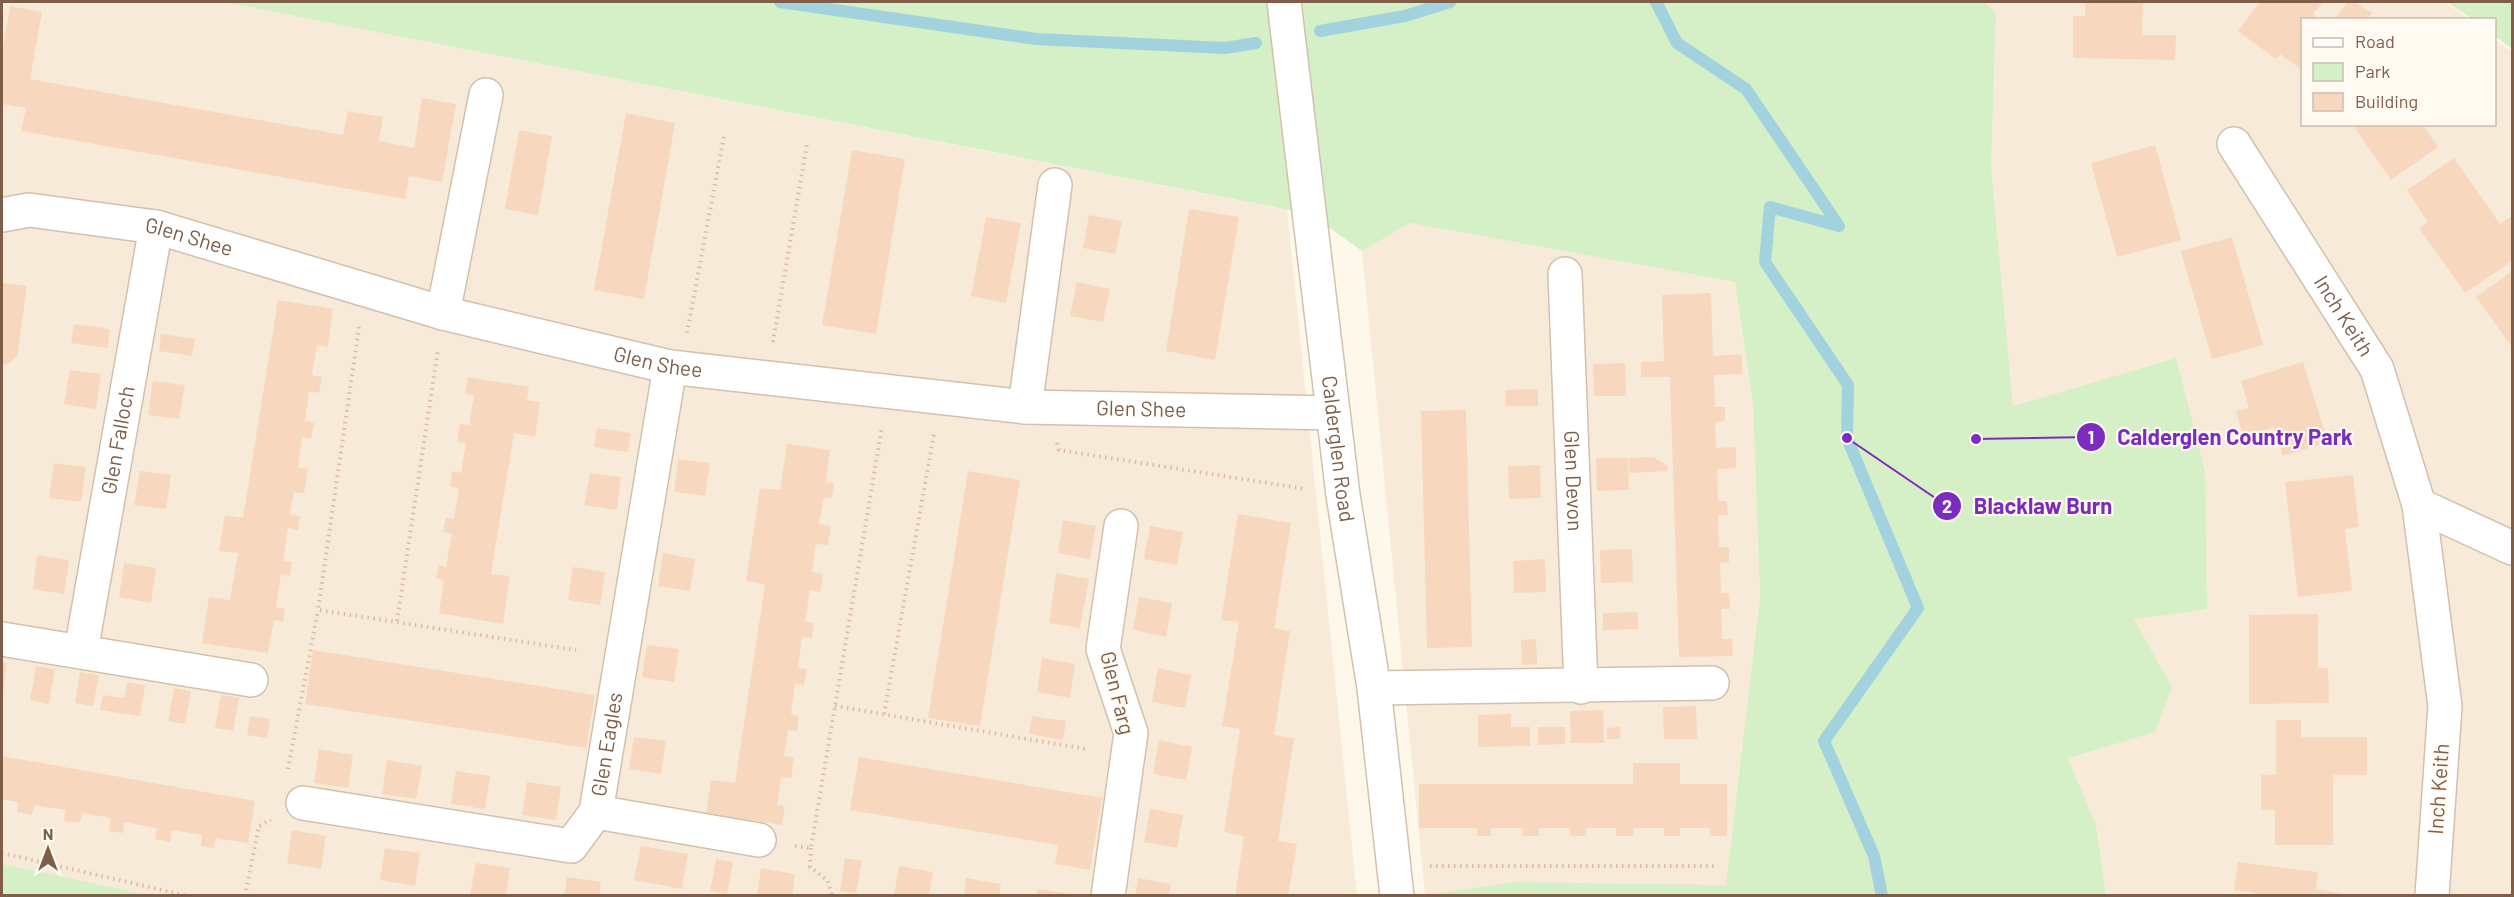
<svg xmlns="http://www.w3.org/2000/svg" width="2514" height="897" font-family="Barlow,sans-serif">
<rect width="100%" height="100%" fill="#fef8eb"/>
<path fill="#f7ead8" d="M 2,2 L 223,2 L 1287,210 L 1357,895 L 148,896 L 2,864 Z
M 1985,2 L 2445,2 L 2469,19 L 2302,20 L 2302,124 L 2494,124 L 2495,39 L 2512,52 L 2512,895 L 2106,895 L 2096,825 L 2068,758 L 2172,687 L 2134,619 L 2176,358 L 2013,406 L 1991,166 L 1996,14 Z
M 1410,223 L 1735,282 L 1753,403 L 1760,597 L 1726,886 L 1514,882 L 1425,895 L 1362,251 Z"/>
<path fill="#d5efc6" d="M 223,2 L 1985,2 L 1996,14 L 1991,166 L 2013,406 L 2176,358 L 2205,472 L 2207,609 L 2134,619 L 2172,687 L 2155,732 L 2068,758 L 2096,825 L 2106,895 L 1425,895 L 1514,882 L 1726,885 L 1760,597 L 1753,403 L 1735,282 L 1410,223 L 1362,251 L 1310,214 Z
M 2447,2 L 2512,2 L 2512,49 L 2495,36 L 2494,20 L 2472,19 Z
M 2,864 L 148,895 L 2,895 Z"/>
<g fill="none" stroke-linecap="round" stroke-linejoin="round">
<path stroke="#a1d2de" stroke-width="12" d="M 780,2 L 1036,39 L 1225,48 L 1256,43
M 1656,2 L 1677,43 L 1746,89 L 1839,226 L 1770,207 L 1765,262 L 1848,385 L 1847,438 L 1918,608 L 1824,741 L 1874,856 L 1882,896
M 1320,31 L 1405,16 L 1450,2"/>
</g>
<path fill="#f7d8bf" d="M 2085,2 L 2143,2 L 2142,35 L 2176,35 L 2175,60 L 2073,58 L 2073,16 L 2085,16 Z
M 2260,2 L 2323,2 L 2313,14 L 2320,20 L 2302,20 L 2302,70 L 2280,54 L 2276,59 L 2238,31 Z
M 2348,2 L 2355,2 L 2372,13 L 2367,20 L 2334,20 Z
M 10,6 L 42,12 L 30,79 L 343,135 L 348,111 L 383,117 L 379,141 L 414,148 L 422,98 L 456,104 L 442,182 L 409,176 L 405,199 L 21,131 L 26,108 L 2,104 L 2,54 Z
M 626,113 L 675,123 L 644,299 L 594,290 Z
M 2352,124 L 2422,124 L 2438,147 L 2391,180 Z
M 519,130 L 552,136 L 538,215 L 505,209 Z
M 2155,145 L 2181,240 L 2117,257 L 2091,163 Z
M 852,150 L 905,159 L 876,334 L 822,325 Z
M 2454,158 L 2500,224 L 2511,217 L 2512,220 L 2512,261 L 2465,293 L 2419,228 L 2428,222 L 2407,190 Z
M 1189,209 L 1239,217 L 1215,360 L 1166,351 Z
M 1089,215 L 1122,221 L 1115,254 L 1083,248 Z
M 986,217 L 1021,223 L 1006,303 L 971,296 Z
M 2232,237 L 2263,345 L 2212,359 L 2181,251 Z
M 2512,271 L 2512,347 L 2476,297 Z
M 1077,282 L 1110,289 L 1103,322 L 1070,316 Z
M 2,283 L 27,286 L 17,357 L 6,365 L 2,364 Z
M 1711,293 L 1713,356 L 1742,354 L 1742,374 L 1714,375 L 1715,407 L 1725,407 L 1725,421 L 1715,422 L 1716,448 L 1736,447 L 1736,468 L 1717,469 L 1718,501 L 1727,501 L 1728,515 L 1718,515 L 1719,547 L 1729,547 L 1729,562 L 1720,563 L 1721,593 L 1729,593 L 1730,609 L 1721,609 L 1722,639 L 1732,639 L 1733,656 L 1679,657 L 1670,377 L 1641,377 L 1641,362 L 1664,361 L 1662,295 Z
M 278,300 L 333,309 L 328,347 L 317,345 L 312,375 L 322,377 L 319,393 L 309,391 L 305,421 L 314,423 L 311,439 L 302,437 L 298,468 L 308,469 L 304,493 L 294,492 L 290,514 L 300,516 L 298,530 L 288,528 L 283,561 L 292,562 L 290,576 L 281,574 L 276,607 L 285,609 L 283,622 L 274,620 L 268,653 L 202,643 L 209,597 L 230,600 L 238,553 L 219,551 L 225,515 L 243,518 Z
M 74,324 L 110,329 L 108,348 L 71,343 Z
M 161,334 L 195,339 L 192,356 L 159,351 Z
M 2303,362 L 2328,442 L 2283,456 L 2274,427 L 2243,436 L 2236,411 L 2249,408 L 2241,381 Z
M 1625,363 L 1626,396 L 1594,396 L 1593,364 Z
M 70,370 L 101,374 L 96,409 L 64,404 Z
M 468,377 L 529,387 L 527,400 L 540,402 L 535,437 L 514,433 L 491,574 L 510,576 L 503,624 L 439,613 L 444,580 L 436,578 L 439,565 L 446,567 L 452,534 L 443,532 L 446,518 L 454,519 L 459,488 L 450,487 L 452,471 L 461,473 L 466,443 L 457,442 L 460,424 L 469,425 L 474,395 L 465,394 Z
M 153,381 L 185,385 L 179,419 L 148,415 Z
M 1538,389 L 1538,406 L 1506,406 L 1505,390 Z
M 1466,410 L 1472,647 L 1427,648 L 1421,411 Z
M 597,428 L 631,433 L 628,452 L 594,447 Z
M 787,444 L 830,450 L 826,482 L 834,483 L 832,498 L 824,497 L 819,524 L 831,526 L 828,545 L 816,544 L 812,572 L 823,574 L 820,592 L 810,590 L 805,622 L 814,623 L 812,638 L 802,637 L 798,668 L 807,669 L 804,685 L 795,683 L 791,714 L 799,716 L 797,731 L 788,730 L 784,756 L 794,758 L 791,778 L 781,777 L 777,805 L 785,806 L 782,825 L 706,813 L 711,780 L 735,783 L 765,584 L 746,581 L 760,488 L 780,490 Z
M 1653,457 L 1667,465 L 1668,471 L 1630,473 L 1629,458 Z
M 1596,458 L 1628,458 L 1629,490 L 1597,491 Z
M 678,459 L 710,463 L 705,496 L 674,492 Z
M 54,463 L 86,467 L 81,502 L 49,498 Z
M 1540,465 L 1541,498 L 1509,499 L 1508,466 Z
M 140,471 L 171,475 L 166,509 L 134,505 Z
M 968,471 L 1020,480 L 980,726 L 928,718 Z
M 590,473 L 621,477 L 617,510 L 584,505 Z
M 2353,475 L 2359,527 L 2345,529 L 2352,591 L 2298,597 L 2285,482 Z
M 1238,514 L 1291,523 L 1274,628 L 1290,631 L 1274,735 L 1294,738 L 1278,841 L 1297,844 L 1288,896 L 1235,896 L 1244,836 L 1224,832 L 1240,729 L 1222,726 L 1239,622 L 1221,620 Z
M 1063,520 L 1096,526 L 1090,559 L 1058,553 Z
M 1150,526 L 1183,532 L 1177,565 L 1144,559 Z
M 1632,549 L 1633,582 L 1601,583 L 1600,550 Z
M 663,553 L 695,559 L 690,591 L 658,586 Z
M 37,555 L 69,560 L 64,594 L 33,589 Z
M 1545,559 L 1546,592 L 1514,593 L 1513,561 Z
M 124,563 L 156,568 L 151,603 L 119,597 Z
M 573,567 L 605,572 L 600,605 L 568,600 Z
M 1056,573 L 1089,579 L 1080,628 L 1049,623 Z
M 1139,597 L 1172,603 L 1166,637 L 1133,630 Z
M 1638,612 L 1638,629 L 1603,630 L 1603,613 Z
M 2318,614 L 2318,668 L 2328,668 L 2329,703 L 2249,704 L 2249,615 Z
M 1536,639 L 1537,664 L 1522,665 L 1521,640 Z
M 647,645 L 679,649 L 674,682 L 642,677 Z
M 313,650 L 595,695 L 586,748 L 305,704 Z
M 1042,658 L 1075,664 L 1070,698 L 1037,692 Z
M 2,662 L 7,663 L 3,692 L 2,691 Z
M 36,666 L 55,669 L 49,704 L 30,700 Z
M 1158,668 L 1191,675 L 1185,708 L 1152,702 Z
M 80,672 L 99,675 L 93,706 L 75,703 Z
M 127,682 L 145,685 L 140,716 L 100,710 L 103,695 L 124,698 Z
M 174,688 L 191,691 L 185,724 L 168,721 Z
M 221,695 L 239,698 L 233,731 L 215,728 Z
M 1696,706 L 1697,739 L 1664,739 L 1663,707 Z
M 1603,710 L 1604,743 L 1571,743 L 1570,711 Z
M 1511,714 L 1511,727 L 1530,727 L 1530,746 L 1478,747 L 1478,715 Z
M 250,716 L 270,719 L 267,738 L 247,735 Z
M 1032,716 L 1066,721 L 1063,740 L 1029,734 Z
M 2276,720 L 2301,720 L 2301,737 L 2367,737 L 2367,775 L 2333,775 L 2333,845 L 2275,845 L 2275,810 L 2261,810 L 2261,775 L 2276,775 Z
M 1538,727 L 1565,727 L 1565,744 L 1538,745 Z
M 1620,727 L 1620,739 L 1607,739 L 1607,728 Z
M 634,737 L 666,741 L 661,774 L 629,769 Z
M 1159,740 L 1192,747 L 1186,780 L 1153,774 Z
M 319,749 L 353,755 L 348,788 L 314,783 Z
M 2,756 L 255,801 L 248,843 L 216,838 L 214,848 L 201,846 L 202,835 L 172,830 L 170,842 L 155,839 L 157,828 L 124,822 L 123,833 L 109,831 L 111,818 L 82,813 L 80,823 L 64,821 L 66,810 L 34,805 L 32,815 L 17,812 L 18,802 L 2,799 Z
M 859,757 L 1102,798 L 1090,870 L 1055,864 L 1058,845 L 850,810 Z
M 387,760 L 422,766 L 416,799 L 382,794 Z
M 1633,763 L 1680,763 L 1680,784 L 1727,784 L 1727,836 L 1710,836 L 1710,828 L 1680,828 L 1680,836 L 1664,836 L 1664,828 L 1633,828 L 1633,836 L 1616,836 L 1616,828 L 1586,828 L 1586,836 L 1570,836 L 1570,828 L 1539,828 L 1539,836 L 1523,836 L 1523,828 L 1491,828 L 1491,836 L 1477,836 L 1477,828 L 1419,828 L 1419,784 L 1633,784 Z
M 456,771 L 490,776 L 485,809 L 451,804 Z
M 527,782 L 561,787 L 556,820 L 522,815 Z
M 1150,809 L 1183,815 L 1177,848 L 1144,842 Z
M 292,830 L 326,836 L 321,869 L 287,863 Z
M 641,846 L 688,854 L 682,889 L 634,880 Z
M 385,848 L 420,853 L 415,886 L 380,880 Z
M 845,858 L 862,861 L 856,893 L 840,891 Z
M 716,859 L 733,862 L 727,894 L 710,891 Z
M 2238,862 L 2318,872 L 2316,889 L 2355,896 L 2255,896 L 2255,893 L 2234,890 Z
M 476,863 L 510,868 L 506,896 L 470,896 Z
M 899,866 L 933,872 L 929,896 L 894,896 Z
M 761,868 L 795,874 L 792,896 L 757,896 Z
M 567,877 L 601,882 L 599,896 L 564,896 Z
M 966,878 L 1001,884 L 999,896 L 964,896 Z
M 1138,878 L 1171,884 L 1169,896 L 1135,896 Z
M 1037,889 L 1070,894 L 1070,896 L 1036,896 Z"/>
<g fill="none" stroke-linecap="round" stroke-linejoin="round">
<defs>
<g id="street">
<path id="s1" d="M 1284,2 L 1343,495 L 1374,688 L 1397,896"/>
<path id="s2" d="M 2234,144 L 2377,369 L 2419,505 L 2445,706 L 2432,896"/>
<path id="s3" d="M 2,215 L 29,210 L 156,227 L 443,313 L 670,367 L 1025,407 L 1333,413"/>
<path id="s4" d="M 1565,274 L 1581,687"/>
<path d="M 443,313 L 486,95"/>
<path d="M 1025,407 L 1055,185"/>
<path d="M 2419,505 L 2512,548"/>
<path d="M 2,639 L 251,680"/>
<path id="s5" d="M 81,651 L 156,227"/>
<path d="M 1374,688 L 1712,683"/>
<path id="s6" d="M 303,803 L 571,846 L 596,812 L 670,367"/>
<path d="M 596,812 L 759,840"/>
<path d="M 1108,896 L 1131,733 L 1103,649 L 1121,526"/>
</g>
</defs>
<use href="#street" stroke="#d3c0ae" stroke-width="36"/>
<path stroke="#ddbba1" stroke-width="4" stroke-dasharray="1.5 4.5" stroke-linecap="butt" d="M 359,327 L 318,610 L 576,650
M 687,333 L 724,136
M 773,342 L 807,144
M 1057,443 L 1059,450 L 1306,489
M 397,621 L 438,349
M 835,706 L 1086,749
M 884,714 L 934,434
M 288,769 L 318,610
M 795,846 L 811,848 L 882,427
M 811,848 L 810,867 L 828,881 L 832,896
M 2,853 L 188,896
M 1430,866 L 1717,866
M 245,896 L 259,826 L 271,820"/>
<use href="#street" stroke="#fff" stroke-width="33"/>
</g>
<g text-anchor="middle" stroke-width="4.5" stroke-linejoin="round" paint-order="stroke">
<g font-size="21" fill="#7e5e49" stroke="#fffbf3">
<text dy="7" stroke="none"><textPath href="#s3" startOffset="190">Glen Shee</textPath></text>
<text dy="7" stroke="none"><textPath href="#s2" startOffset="204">Inch Keith</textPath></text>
<text dy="7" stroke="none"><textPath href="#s3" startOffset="676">Glen Shee</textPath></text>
<text dy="7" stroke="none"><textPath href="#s3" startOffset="1162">Glen Shee</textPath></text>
<text dy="7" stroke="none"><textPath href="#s5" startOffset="214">Glen Falloch</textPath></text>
<text dy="7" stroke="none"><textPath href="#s1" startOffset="450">Calderglen Road</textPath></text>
<text dy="7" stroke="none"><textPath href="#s4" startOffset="207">Glen Devon</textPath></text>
<text transform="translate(1117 693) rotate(76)" y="7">Glen Farg</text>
<text dy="7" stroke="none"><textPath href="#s6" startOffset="382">Glen Eagles</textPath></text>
<text transform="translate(2439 789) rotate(-86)" y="7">Inch Keith</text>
</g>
</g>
<path fill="none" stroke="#7b2cbf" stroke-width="2" d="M1976 439L2091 437M1847 438L1947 506"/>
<g fill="#7b2cbf" stroke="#fffbf3" stroke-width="2">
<circle cx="1976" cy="439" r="6"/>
<circle cx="1847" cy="438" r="6"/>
<circle cx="2091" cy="437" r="15"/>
<circle cx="1947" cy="506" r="15"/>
</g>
<g font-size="18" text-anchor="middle" font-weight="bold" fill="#fff">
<text x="2091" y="444">1</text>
<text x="1947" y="513">2</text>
</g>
<g font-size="22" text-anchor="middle" font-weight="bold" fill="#7b2cbf" stroke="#fffbf3" stroke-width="4.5" stroke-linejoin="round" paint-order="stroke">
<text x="2235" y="445">Calderglen Country Park</text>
<text x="2043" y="514">Blacklaw Burn</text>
</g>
<rect width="2514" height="897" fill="none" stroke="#7e5e49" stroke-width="6"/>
<rect x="2301" y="18" width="195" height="108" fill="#fffbf3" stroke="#cbbcaf" stroke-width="1.5"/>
<rect x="2313" y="38" width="30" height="9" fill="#ffffff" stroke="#cbbcaf" stroke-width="1.5"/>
<text x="2355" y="48" font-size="18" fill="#7e5e49">Road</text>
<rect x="2313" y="63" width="30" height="18" fill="#d5efc6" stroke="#cbbcaf" stroke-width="1.5"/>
<text x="2355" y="78" font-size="18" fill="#7e5e49">Park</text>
<rect x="2313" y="93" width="30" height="18" fill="#f7d8bf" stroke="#cbbcaf" stroke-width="1.5"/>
<text x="2355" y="108" font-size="18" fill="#7e5e49">Building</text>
<g transform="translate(48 849)" stroke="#fffbf3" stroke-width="4.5" paint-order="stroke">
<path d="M0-4.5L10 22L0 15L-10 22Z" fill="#7e5e49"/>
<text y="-9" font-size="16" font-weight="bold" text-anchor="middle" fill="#7e5e49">N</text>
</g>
</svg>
